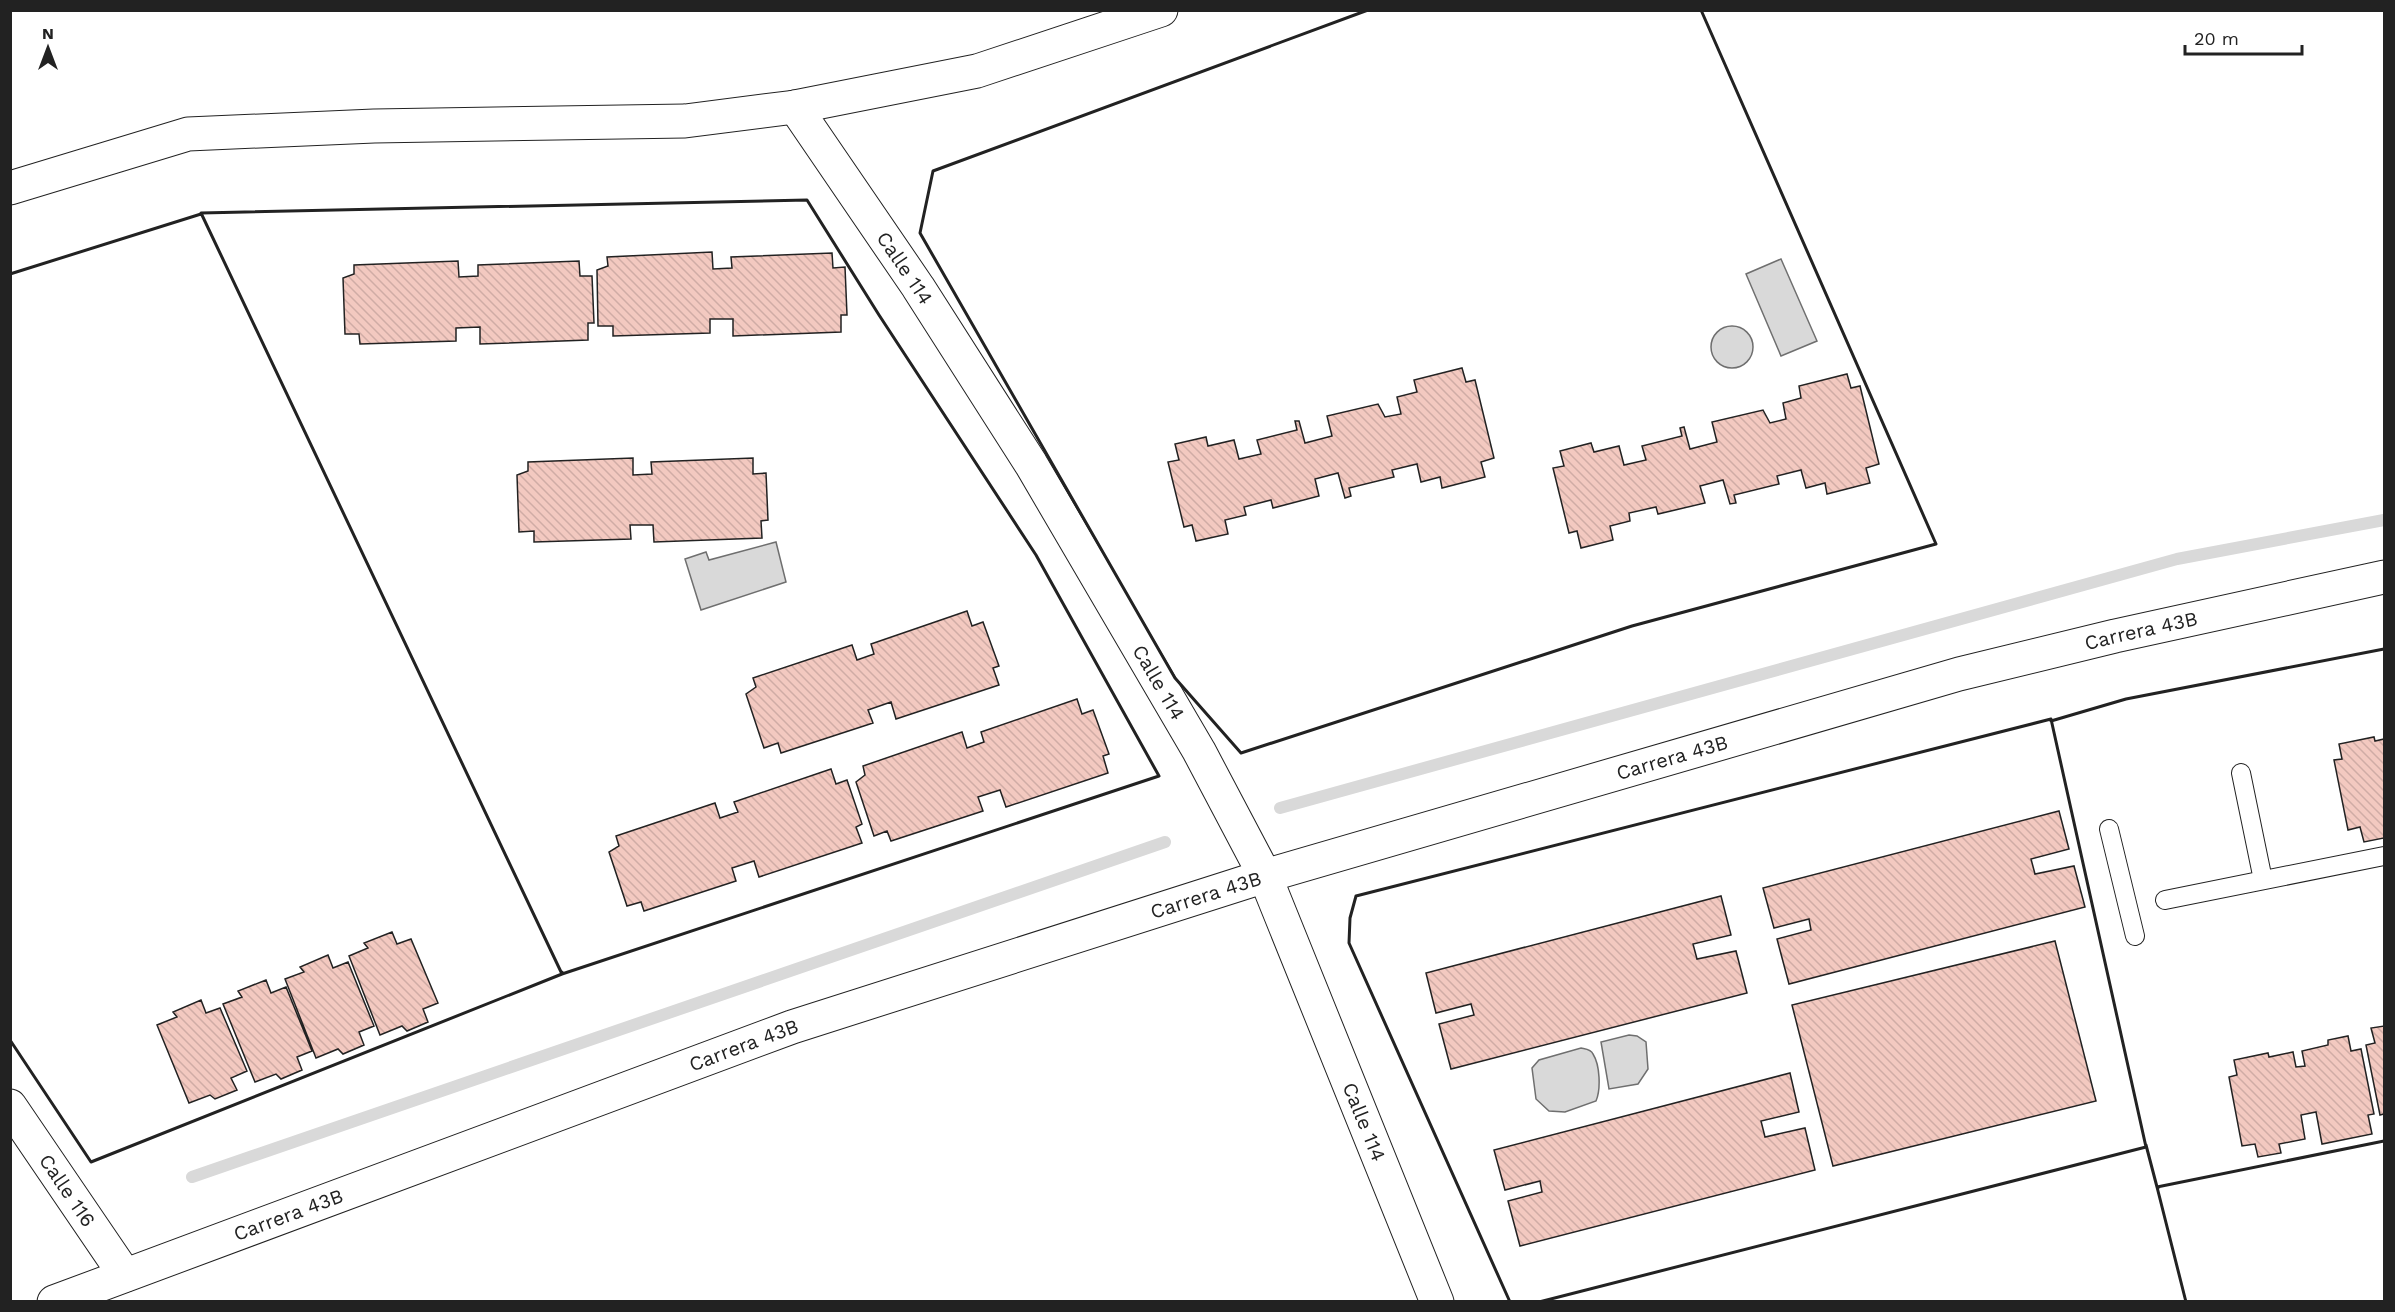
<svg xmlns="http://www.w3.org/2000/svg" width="2395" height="1312" font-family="'Work Sans',sans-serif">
<defs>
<pattern id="building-back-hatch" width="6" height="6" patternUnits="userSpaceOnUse" patternTransform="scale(1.5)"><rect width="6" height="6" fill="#f3c9c0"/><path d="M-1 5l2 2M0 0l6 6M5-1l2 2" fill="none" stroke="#d0aca5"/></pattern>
</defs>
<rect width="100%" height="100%" fill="#fff"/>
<path fill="#d9d9d9" stroke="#6f6f6f" stroke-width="1.5" d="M 1781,259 L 1817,341 L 1781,356 L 1746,274 Z
M1711 347a21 21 0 1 1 42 0a21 21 0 1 1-42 0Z
M 776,542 L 786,582 L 701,610 L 685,559 L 706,552 L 709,560 Z
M 1629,1035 L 1637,1036 L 1646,1042 L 1648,1069 L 1638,1084 L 1609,1089 L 1601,1042 Z
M 1581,1048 C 1585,1049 1591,1049 1593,1054 C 1600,1065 1601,1089 1596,1101 L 1565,1112 L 1549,1111 L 1536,1099 L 1532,1068 L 1539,1060 Z"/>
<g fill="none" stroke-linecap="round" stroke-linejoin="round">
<path stroke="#d9d9d9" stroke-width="12" d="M 1280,808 L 2177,559 L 2384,520
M 192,1177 L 1165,842"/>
</g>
<path fill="url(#building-back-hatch)" stroke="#222" stroke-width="1.5" d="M 712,252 L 713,269 L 732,268 L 731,257 L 832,253 L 833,268 L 845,267 L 847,315 L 841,315 L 841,332 L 733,336 L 733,319 L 710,319 L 710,333 L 613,336 L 613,326 L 598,326 L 597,270 L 608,266 L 607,257 Z
M 458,261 L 459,277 L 478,276 L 478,265 L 579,261 L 580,276 L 592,276 L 594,323 L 588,323 L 588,340 L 480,344 L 480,327 L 456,328 L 456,341 L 360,344 L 359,334 L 345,334 L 343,278 L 354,274 L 354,265 Z
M 1462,368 L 1466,382 L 1475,380 L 1494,458 L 1481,462 L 1485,477 L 1442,488 L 1440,477 L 1421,482 L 1417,464 L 1392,470 L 1394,477 L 1349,488 L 1351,496 L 1345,498 L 1338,473 L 1315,479 L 1319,496 L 1273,508 L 1271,500 L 1244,507 L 1246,515 L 1225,520 L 1228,534 L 1196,541 L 1192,525 L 1184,527 L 1168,462 L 1179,460 L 1175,444 L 1206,437 L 1208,446 L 1234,440 L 1239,459 L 1261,454 L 1257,440 L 1297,430 L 1295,421 L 1299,421 L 1305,443 L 1332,436 L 1327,416 L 1378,404 L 1385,417 L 1401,414 L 1397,397 L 1417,392 L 1414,380 Z
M 1847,374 L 1851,388 L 1860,386 L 1879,464 L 1866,468 L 1870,483 L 1827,494 L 1825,483 L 1806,488 L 1801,470 L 1777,476 L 1779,484 L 1734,495 L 1736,503 L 1730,504 L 1723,480 L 1700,486 L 1705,503 L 1658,514 L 1656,507 L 1629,513 L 1630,521 L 1610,526 L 1613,540 L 1581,548 L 1577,531 L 1569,533 L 1553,468 L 1564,466 L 1560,451 L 1591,443 L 1594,452 L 1619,446 L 1624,465 L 1646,460 L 1642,446 L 1682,436 L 1680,428 L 1684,427 L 1690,449 L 1717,442 L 1712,422 L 1763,410 L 1770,423 L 1786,419 L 1783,403 L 1801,398 L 1799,386 Z
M 633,458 L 633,475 L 652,474 L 651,462 L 753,458 L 753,474 L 766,473 L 768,520 L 761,521 L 762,538 L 654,542 L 653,525 L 630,525 L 631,539 L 534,542 L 534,531 L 519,532 L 517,475 L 528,471 L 528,462 Z
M 967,611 L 972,626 L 983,622 L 999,666 L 993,668 L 999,685 L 896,719 L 891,702 L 868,710 L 873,723 L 781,753 L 778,743 L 764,748 L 746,694 L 756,687 L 753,678 L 852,645 L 857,660 L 874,654 L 871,644 Z
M 1077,699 L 1082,714 L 1093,710 L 1109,754 L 1103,756 L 1108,773 L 1006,807 L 1000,790 L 978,797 L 983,811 L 891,841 L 887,831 L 874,836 L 856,782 L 865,775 L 863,766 L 962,732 L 967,748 L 984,742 L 981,732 Z
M 2374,737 L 2375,741 L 2384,739 L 2384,838 L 2364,842 L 2360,827 L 2348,830 L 2334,760 L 2342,759 L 2339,744 Z
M 831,769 L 836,784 L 847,780 L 862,824 L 856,827 L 862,843 L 759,877 L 754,861 L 732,868 L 736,881 L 644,911 L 641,902 L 627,906 L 609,852 L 619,846 L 616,836 L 715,803 L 720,818 L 738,812 L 734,802 Z
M 2059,811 L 2069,849 L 2031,859 L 2035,874 L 2074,866 L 2085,907 L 1789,984 L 1777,939 L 1811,930 L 1809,919 L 1774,928 L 1763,888 Z
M 1721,896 L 1731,935 L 1693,944 L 1697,959 L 1736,951 L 1747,993 L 1451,1069 L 1439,1024 L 1474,1015 L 1471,1004 L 1436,1013 L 1426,973 Z
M 392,932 L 397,944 L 411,939 L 438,1003 L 423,1009 L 428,1022 L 407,1031 L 402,1026 L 380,1035 L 349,956 L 368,948 L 364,943 Z
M 2055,941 L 2096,1101 L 1833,1166 L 1792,1005 Z
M 328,955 L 333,968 L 348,962 L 374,1026 L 359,1032 L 364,1045 L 343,1054 L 338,1049 L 316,1058 L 285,979 L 304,972 L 300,967 Z
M 266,980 L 271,993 L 286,987 L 312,1051 L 297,1057 L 302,1070 L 281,1079 L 276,1074 L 255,1082 L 223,1004 L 242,997 L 238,991 Z
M 201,1000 L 206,1013 L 220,1008 L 247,1071 L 231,1078 L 237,1090 L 215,1099 L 210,1095 L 189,1103 L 157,1025 L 177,1017 L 173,1012 Z
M 2384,1026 L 2384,1114 L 2380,1115 L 2366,1045 L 2375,1043 L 2371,1028 Z
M 2348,1036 L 2351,1051 L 2361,1049 L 2374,1114 L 2368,1115 L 2372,1134 L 2322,1144 L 2316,1112 L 2301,1115 L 2305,1139 L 2279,1144 L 2281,1153 L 2258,1157 L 2255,1144 L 2242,1146 L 2229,1077 L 2237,1075 L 2234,1060 L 2268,1053 L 2269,1057 L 2293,1052 L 2296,1067 L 2305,1066 L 2302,1051 L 2328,1045 L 2328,1040 Z
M 1790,1073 L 1799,1112 L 1761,1121 L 1765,1137 L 1805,1128 L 1815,1170 L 1520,1246 L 1508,1201 L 1542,1192 L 1540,1181 L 1505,1190 L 1494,1150 Z"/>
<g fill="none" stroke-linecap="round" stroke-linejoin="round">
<defs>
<path id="service" d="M 2241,773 L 2263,880
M 2109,829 L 2135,936
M 2165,900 L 2384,856"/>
<g id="minor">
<path id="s1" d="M 795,107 L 918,287 L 1031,464 L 1199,751 L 1265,876 L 1437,1302"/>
<path d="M 10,188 L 188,134 L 374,126 L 685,121 L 795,107 L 977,71 L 1161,10"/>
<path id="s2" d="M 10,1106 L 125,1275"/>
<path id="s3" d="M 54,1302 L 792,1027 L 1265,876 L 1959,674 L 2115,636 L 2384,577"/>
</g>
</defs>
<use href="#service" stroke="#222" stroke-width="20"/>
<use href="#minor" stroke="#222" stroke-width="35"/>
<use href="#service" stroke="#fff" stroke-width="18"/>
<use href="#minor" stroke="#fff" stroke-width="33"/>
<path stroke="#222" stroke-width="3" d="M 1368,10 L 933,171 L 920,233 L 1175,678 L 1241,753 L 1632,626 L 1936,544 L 1701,10
M 807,200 L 879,315 L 1036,555 L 1159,776 L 562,974 L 201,213 Z
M 10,274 L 201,214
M 2051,721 L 2126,699 L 2384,649
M 10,1040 L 91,1162 L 562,974 L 562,972
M 2146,1145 L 2157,1187 L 2384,1141
M 2159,1187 L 2157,1187 L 2186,1302
M 1510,1302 L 1349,943 L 1350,918 L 1356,896 L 2051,719 L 2146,1147 L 1539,1302"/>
</g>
<g text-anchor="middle" stroke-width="4.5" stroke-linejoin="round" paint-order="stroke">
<g font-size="20" fill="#222" stroke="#fff">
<text dy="7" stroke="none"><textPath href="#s1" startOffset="195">Calle 114</textPath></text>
<text dy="7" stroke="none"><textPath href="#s3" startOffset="2194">Carrera 43B</textPath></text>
<text dy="7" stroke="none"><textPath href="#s1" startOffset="681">Calle 114</textPath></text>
<text dy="7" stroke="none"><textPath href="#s3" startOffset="1708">Carrera 43B</textPath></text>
<text dy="7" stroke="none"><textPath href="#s3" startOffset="1222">Carrera 43B</textPath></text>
<text dy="7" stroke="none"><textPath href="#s3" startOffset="736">Carrera 43B</textPath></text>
<text dy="7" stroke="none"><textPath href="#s1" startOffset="1167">Calle 114</textPath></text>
<text dy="7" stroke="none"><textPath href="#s2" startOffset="102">Calle 116</textPath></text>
<text dy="7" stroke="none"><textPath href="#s3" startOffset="250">Carrera 43B</textPath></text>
</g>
</g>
<rect width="2395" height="1312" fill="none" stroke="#222222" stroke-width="24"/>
<g transform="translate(48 48)" stroke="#ffffff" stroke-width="4.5" paint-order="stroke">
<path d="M0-4.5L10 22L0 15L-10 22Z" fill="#222222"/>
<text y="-9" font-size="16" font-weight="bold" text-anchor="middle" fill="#222222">N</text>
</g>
<path d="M2185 45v9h117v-9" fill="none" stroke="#222222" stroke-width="3"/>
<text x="2194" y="45" font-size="18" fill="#222222" stroke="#ffffff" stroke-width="4.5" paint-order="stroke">20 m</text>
</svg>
